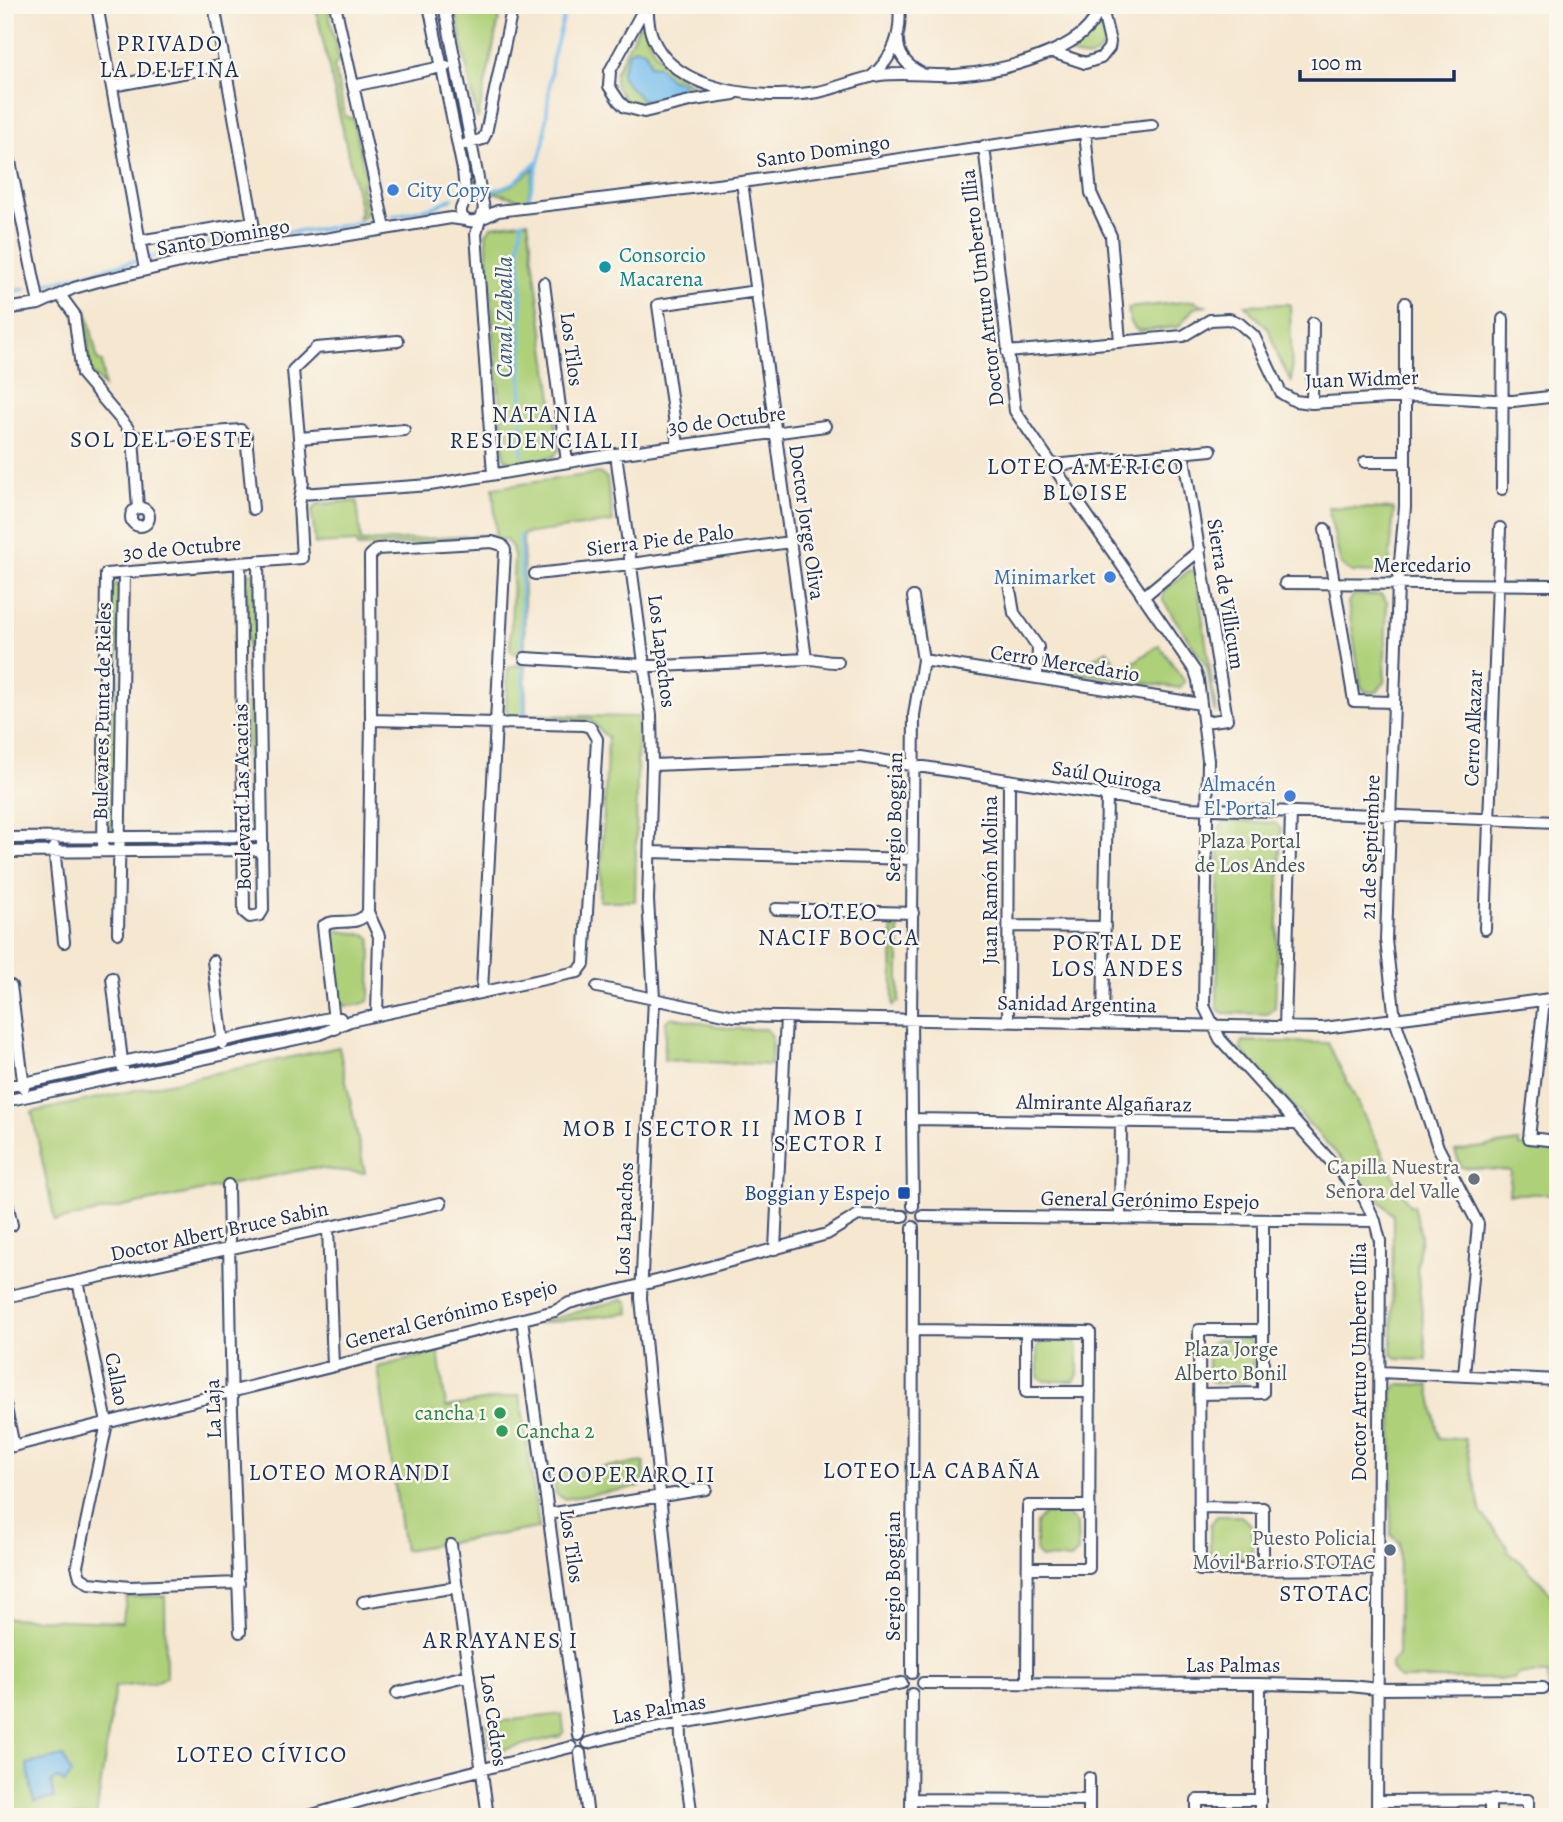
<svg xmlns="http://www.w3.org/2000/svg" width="1563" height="1822" font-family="Alegreya,serif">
<rect width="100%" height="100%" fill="#fbf7ec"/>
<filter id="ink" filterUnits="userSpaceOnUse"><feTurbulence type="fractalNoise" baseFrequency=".0143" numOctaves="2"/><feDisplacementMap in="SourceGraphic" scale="14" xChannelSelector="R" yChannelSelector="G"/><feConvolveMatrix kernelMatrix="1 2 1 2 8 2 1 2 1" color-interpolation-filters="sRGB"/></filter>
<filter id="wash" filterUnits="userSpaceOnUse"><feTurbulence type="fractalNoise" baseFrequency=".00686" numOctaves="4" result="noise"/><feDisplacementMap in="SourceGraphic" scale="28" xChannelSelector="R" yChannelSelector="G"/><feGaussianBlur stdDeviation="1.57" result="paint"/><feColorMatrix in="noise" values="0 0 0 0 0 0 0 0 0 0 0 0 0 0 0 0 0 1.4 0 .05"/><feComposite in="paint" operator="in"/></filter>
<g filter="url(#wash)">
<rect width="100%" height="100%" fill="#f5e7d0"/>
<path fill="#aed078" stroke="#64806b" stroke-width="2" d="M 315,5 L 327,5 L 339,60 L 334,66 L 345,116 L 353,119 L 366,178 L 361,185 L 367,212 L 365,217 L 358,218 L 361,212 Z
M 454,5 L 502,5 L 478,118 L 477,118 Z
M 640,23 L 644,25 C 650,52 668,74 694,85 C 699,87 705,88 709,91 L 643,108 L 624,100 L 615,85 L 615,73 Z
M 1100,23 L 1102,24 L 1105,44 C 1094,61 1088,59 1070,54 L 1071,48 Z
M 535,167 L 526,205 L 518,199 L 493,192 L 514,184 Z
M 528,221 L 559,450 L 553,457 L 511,463 L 504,457 L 486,233 L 492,226 Z
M 1193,301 L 1206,306 L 1194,308 L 1178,327 L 1138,331 L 1130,323 L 1128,308 Z
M 1290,304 L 1292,383 L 1279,359 L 1269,330 L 1245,305 Z
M 84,308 L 87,311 L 98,361 L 102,362 L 104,387 L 90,371 L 88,338 L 81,309 Z
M 599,473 L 607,478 L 613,522 L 523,534 L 525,654 L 514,653 L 510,649 L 514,556 L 512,547 L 505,539 L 358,547 L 357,542 L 315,544 L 312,511 L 318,504 L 357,501 L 361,542 L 496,535 L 493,488 Z
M 1328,507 L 1394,509 L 1389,567 L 1382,573 L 1352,572 L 1341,565 Z
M 1190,570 L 1196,573 L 1216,712 L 1214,710 L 1207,667 L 1163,601 L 1163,592 Z
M 250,573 L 254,573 L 256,685 L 252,687 L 248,685 L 246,576 Z
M 116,584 L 119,585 L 117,695 L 114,697 L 109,692 L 112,587 Z
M 1354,595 L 1381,595 L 1387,602 L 1384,683 L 1377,692 L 1366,692 L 1361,686 L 1348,602 Z
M 1159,645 L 1185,682 L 1179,688 L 1071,672 L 1107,650 L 1121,671 Z
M 517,665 L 525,666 L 526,715 L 638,717 L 635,901 L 599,901 L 608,737 C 600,734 598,724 589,720 L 510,717 L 506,709 L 508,668 Z
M 252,702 L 255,703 L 257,824 L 252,828 L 248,823 L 247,704 Z
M 113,709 L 118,712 L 116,827 L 110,830 L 107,829 L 109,712 Z
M 1226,821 L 1275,823 L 1281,829 L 1275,1008 L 1267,1014 L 1222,1013 L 1217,1007 L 1219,828 Z
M 892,923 L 899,923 L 899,1001 L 893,1006 Z
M 332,930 L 367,935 L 371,939 L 370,995 L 368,1001 C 360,1006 346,1008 339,1003 Z
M 672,1017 L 731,1029 L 766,1029 L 772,1036 L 771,1065 L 664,1060 L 666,1021 Z
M 1243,1041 L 1328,1043 L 1400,1189 L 1410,1206 L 1414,1205 L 1421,1236 L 1417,1266 L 1427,1360 L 1398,1359 L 1392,1354 L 1393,1215 L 1240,1049 Z
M 339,1047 L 365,1173 L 311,1168 L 55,1221 L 32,1112 Z
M 1519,1142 L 1519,1146 L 1558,1149 L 1558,1194 L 1509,1194 L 1511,1171 L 1461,1167 L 1455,1151 Z
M 623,1299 L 628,1302 L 629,1313 L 535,1324 Z
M 1247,1339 L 1253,1343 L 1253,1374 L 1244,1383 L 1214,1383 L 1208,1378 L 1208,1346 L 1215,1340 Z
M 1043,1341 L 1074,1341 L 1078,1346 L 1078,1375 L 1074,1381 L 1044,1381 L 1038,1376 L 1037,1347 Z
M 438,1352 L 446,1407 L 520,1395 L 539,1528 L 404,1550 L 378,1367 Z
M 1399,1384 L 1429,1385 L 1439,1438 L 1465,1439 L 1481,1513 L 1506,1545 L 1508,1552 L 1521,1562 L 1547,1589 L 1554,1599 L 1558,1632 L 1558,1690 L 1549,1700 L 1548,1674 L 1518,1674 L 1514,1679 L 1400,1679 L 1391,1669 L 1391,1663 L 1398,1656 L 1399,1542 L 1391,1535 L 1392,1391 Z
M 644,1462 L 645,1479 L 640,1487 L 564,1499 L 556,1494 L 553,1473 Z
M 1044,1514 L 1067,1514 L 1077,1524 L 1078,1552 L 1071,1559 L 1041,1558 L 1036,1553 L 1036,1523 Z
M 1217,1516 L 1241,1516 L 1252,1526 L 1252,1551 L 1244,1559 L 1214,1560 L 1210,1555 L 1210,1525 Z
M 165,1596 L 166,1677 L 154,1683 L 115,1687 L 96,1817 L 5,1817 L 5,1618 L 122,1622 L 127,1597 Z
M 562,1714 L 564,1731 L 560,1736 L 497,1751 L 490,1745 L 487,1723 Z"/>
<path fill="#76beee" stroke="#4876a6" stroke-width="2" d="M 635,48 L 644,50 L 649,59 L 649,65 L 658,66 L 670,79 L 681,82 L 684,90 L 652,100 L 641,99 C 635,91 624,84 621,74 L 629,52 Z
M 63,1756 L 71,1774 L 65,1783 L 56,1778 L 51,1783 L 54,1798 L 34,1802 L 27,1764 Z"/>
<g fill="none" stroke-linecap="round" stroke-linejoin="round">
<path stroke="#76beee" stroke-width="3.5" d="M 493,191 L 515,182 L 536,162
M 528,200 L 544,141 L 552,61 L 567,5
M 392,216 L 434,207 L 453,198
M 147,258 L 238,236 L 317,230 L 361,222
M 40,286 L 135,261
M 5,292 L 26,289
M 522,455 L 521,276 L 519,247 L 522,221
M 520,535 L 522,652
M 523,668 L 524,717"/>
</g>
</g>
<g filter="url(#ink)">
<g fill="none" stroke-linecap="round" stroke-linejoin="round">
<defs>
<path id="minor" d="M 97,5 L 145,270
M 335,5 L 385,228
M 429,5 L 463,170 L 466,201
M 444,5 L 484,209 L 481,218
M 646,5 L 610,71 L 609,86 L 619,101 L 625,107 L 644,112 L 694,100 L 734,94
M 648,5 C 643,91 756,102 818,92 C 839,88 859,78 880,75 C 905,72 930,76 955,75 C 990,73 1021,65 1053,51 C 1075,41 1093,29 1101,5
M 898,40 C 898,56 907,66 921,73
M 1052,52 L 1085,63 L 1101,58 L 1109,48 L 1110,42 L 1102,8
M 871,77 C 894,57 902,35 899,5
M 112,86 L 225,65
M 353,86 L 446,66
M 1085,132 L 1091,193 L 1111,236 L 1120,341
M 5,137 L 39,304
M 466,144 L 483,139 L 486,133 L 513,5
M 984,146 L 1015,411 L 1195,671 L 1198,680 L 1208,760 L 1204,1006 L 1220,1039 L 1364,1198 L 1375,1221 L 1380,1241 L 1377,1817
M 742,182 L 806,659
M 466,201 C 462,205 459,210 462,216 C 470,229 489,214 498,211 L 742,182 L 1085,132 L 1152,125
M 480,219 L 476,234 L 493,474
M 139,241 L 253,222 L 214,5
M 544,283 L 567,462
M 60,295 L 74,314 L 82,374 L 127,427 L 133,438 L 138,508
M 1405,303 L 1405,507 L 1398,584 L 1386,940 L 1395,1020 L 1438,1147 L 1478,1224 L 1464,1375
M 5,309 L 39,304 L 74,288 L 95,282 L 224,252 L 319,240 L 451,218 L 465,220
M 1007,352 L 1183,336 L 1210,320 L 1229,319 L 1239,323 L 1254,336 L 1281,393 L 1295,401 L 1312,403 L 1418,396 L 1513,401 L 1558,396
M 1312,403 L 1313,323
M 133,438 L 241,430 L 246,436 L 253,509
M 299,438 L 404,430
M 678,446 L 658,305 L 757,291
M 1183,452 L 1227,719 L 1204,722
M 616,454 L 651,715 L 652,765 L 648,900 L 654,998 L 641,1298 L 680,1700 L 681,1740 L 692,1817
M 1365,462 L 1405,462
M 1053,465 L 1211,450
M 1502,489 L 1503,319
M 301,494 L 430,485 L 616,454 L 825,426
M131 517a9 9 0 1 1 18 0a9 9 0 1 1-18 0Z
M 1325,529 L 1354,701 L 1394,702
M 240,563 L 244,912 L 250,917 L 260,915 L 263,910 L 258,561
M 535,574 L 631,564 L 790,542
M 1009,583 L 1014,613 L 1038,647 L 1037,678
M 1285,583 L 1558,585
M 913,597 L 923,660 L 914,715 L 911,1020 L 913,1206
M 1143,597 L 1200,550
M 525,658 L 661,666 L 806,659 C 818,658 826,663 838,662
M 923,660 L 1201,704
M 652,765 L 860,757 L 1188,808 L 1558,822
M 5,838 L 262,836
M 54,847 L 64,942
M 103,851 L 106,574 L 302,558 L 299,505 L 303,482 L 293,370 L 316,348 L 398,341
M 5,852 L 262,850
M 650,852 L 913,859
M 776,909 L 913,913
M 368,912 L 379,936 L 377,1015
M 1009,926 L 1105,927
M 1485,929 L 1500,528
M 118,933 L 124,573
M 213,961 L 223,1044
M 112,978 L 123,1069
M 11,986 L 24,1088
M 597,987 L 734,1016 L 1324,1028 L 1558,998
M 1544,1000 L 1529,1138 L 1558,1141
M 1008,1022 L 1009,781
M 1103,1023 L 1107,795
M 1285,1028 L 1291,812
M 335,1029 L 323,926 C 337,916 356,929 368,912 L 371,720 L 370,556 L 377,549 L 492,542 L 502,545 L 505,550 L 482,991
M 5,1087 L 334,1017 L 340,1018
M 5,1101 L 320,1034 L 350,1021 L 572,973 L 578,972 L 584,964 L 597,739 L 590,727 L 583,725 L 371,720
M 912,1119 L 1296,1124
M 228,1185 L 232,1411 L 240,1632
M 5,1194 L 12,1225
M 923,1216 L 1375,1221
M 1120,1219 L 1121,1122
M 328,1228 L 333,1366
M 775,1249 L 786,1017
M 78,1281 L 107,1423 L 77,1566 L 80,1577 L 89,1583 L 130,1587 L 239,1583
M 5,1297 L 441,1203
M 522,1319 L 578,1735
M 913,1330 L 1090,1332 L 1089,1568 L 1028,1568
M 1263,1330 L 1199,1330 L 1200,1570 L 1378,1569
M 1026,1332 L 1026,1392 L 1090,1392
M 1379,1372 L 1558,1380
M 1199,1394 L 1263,1393 L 1263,1221
M 5,1404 L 14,1446
M 5,1448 L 555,1311 L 569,1303 L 688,1273 L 827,1234 L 858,1215 L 903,1216
M 1199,1507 L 1263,1508 L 1263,1569
M 548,1514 L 706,1489
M 451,1545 L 488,1817
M 363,1602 L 457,1587
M 912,1673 L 913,1227
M 923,1683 L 1260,1684 L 1351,1686 L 1377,1689 L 1543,1688
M 1027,1683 L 1028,1506 L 1089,1506
M 1260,1684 L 1260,1817
M 397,1693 L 469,1675
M 588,1743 L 627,1733 L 902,1683
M 580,1753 L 588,1817
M 1089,1778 L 1089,1817
M 911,1799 L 1089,1800
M 1490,1800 L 1490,1817
M 1377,1801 L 1528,1800 L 1528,1817
M 305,1817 L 396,1791 L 571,1747
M 911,1817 L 912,1694
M 1197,1817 L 1197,1800 L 1260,1800"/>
</defs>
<use href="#minor" stroke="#3c4b6f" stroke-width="14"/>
<use href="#minor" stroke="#fff" stroke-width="10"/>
</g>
</g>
<g fill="#3f7fe0" stroke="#fbf7ec" stroke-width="2.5">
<circle cx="393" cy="190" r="7"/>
<circle cx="1110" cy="577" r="7"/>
<circle cx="1290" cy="796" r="7"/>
</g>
<circle fill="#0f9aa8" stroke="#fbf7ec" stroke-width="2.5" cx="605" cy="267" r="7"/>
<circle fill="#6b7280" stroke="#fbf7ec" stroke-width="2.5" cx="1474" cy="1179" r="7"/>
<rect fill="#1a4fb4" stroke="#fbf7ec" stroke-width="2.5" x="897" y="1186" width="14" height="14" rx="3.5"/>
<g fill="#2e9e5b" stroke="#fbf7ec" stroke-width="2.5">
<circle cx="500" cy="1413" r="7"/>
<circle cx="502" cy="1431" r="7"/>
</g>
<circle fill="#5c6f8a" stroke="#fbf7ec" stroke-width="2.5" cx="1390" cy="1550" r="7"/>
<g text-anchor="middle" stroke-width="5" stroke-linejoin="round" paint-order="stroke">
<g font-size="21" fill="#1b2f5e" stroke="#fbf7ec">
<text transform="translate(823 151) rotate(-8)" y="7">Santo Domingo</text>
<text transform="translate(223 237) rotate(-10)" y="7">Santo Domingo</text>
<text transform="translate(982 288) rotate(-97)" y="7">Doctor Arturo Umberto Illia</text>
<text transform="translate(572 349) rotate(83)" y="7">Los Tilos</text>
<text transform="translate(1362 379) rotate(-2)" y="7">Juan Widmer</text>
<text transform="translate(727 420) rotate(-7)" y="7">30 de Octubre</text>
<text transform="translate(807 522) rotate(82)" y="7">Doctor Jorge Oliva</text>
<text transform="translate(660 540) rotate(-7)" y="7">Sierra Pie de Palo</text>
<text transform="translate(182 548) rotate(-5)" y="7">30 de Octubre</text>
<text x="1422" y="572">Mercedario</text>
<text transform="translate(1226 594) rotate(81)" y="7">Sierra de Villicum</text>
<text transform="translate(662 651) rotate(83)" y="7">Los Lapachos</text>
<text transform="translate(1065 663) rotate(9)" y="7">Cerro Mercedario</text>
<text transform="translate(102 711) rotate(-89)" y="7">Bulevares Punta de Rieles</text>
<text transform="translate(1473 728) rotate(-88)" y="7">Cerro Alkazar</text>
<text transform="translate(1107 776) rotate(9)" y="7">Saúl Quiroga</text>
<text transform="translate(242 797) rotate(-91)" y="7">Boulevard Las Acacias</text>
<text transform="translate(894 817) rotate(-89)" y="7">Sergio Boggian</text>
<text transform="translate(1370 847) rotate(-88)" y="7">21 de Septiembre</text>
<text transform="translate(990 880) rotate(-90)" y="7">Juan Ramón Molina</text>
<text transform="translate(1077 1004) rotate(1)" y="7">Sanidad Argentina</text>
<text transform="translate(1104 1103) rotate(1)" y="7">Almirante Algañaraz</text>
<text transform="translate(1150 1200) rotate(1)" y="7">General Gerónimo Espejo</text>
<text transform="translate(624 1219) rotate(-88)" y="7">Los Lapachos</text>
<text transform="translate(219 1231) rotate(-12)" y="7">Doctor Albert Bruce Sabin</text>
<text transform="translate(451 1314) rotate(-15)" y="7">General Gerónimo Espejo</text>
<text transform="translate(1359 1362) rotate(-90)" y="7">Doctor Arturo Umberto Illia</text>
<text transform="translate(117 1379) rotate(79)" y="7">Callao</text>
<text transform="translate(213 1409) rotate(-92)" y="7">La Laja</text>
<text transform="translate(572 1546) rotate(82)" y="7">Los Tilos</text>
<text transform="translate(893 1576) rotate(-90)" y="7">Sergio Boggian</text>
<text x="1233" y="1672">Las Palmas</text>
<text transform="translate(659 1709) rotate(-10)" y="7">Las Palmas</text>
<text transform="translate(494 1720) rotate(82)" y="7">Los Cedros</text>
</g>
<g font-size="21" fill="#366cbe" stroke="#fbf7ec" text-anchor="end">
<text x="407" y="197" text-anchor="start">City Copy</text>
<text x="1096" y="584">Minimarket</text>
<text x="1276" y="791">Almacén<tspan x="1276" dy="24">El Portal</tspan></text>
</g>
<g font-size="21" fill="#0d838f" stroke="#fbf7ec" text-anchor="start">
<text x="619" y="262">Consorcio<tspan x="619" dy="24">Macarena</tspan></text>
</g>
<g font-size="21" fill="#405764" stroke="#fbf7ec">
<text x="1250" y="848">Plaza Portal<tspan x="1250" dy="24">de Los Andes</tspan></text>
<text x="1231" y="1356">Plaza Jorge<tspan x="1231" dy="24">Alberto Bonil</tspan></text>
</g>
<g font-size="21" fill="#5b616d" stroke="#fbf7ec" text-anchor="end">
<text x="1460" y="1174">Capilla Nuestra<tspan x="1460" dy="24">Señora del Valle</tspan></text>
</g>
<g font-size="21" fill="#164399" stroke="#fbf7ec" text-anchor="end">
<text x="890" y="1200">Boggian y Espejo</text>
</g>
<g font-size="21" fill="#27864d" stroke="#fbf7ec" text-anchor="end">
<text x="486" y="1420">cancha 1</text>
<text x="516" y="1438" text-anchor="start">Cancha 2</text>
</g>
<g font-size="21" fill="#4e5e75" stroke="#fbf7ec" text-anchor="end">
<text x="1376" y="1545">Puesto Policial<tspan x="1376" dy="24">Móvil Barrio STOTAC</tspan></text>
</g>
<g font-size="23" letter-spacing="2" fill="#1b2f5e" stroke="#fbf7ec">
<text x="170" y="51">PRIVADO<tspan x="170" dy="26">LA DELFINA</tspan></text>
<text x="545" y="422">NATANIA<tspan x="545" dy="26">RESIDENCIAL II</tspan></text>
<text x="162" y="447">SOL DEL OESTE</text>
<text x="1086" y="474">LOTEO AMÉRICO<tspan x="1086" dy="26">BLOISE</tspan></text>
<text x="839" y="919">LOTEO<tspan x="839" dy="26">NACIF BOCCA</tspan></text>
<text x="1118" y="950">PORTAL DE<tspan x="1118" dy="26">LOS ANDES</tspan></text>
<text x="829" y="1125">MOB I<tspan x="829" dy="26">SECTOR I</tspan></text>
<text x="662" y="1136">MOB I SECTOR II</text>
<text x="932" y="1478">LOTEO LA CABAÑA</text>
<text x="350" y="1480">LOTEO MORANDI</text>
<text x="629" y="1482">COOPERARQ II</text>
<text x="1325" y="1601">STOTAC</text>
<text x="501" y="1648">ARRAYANES I</text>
<text x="262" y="1762">LOTEO CÍVICO</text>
</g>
<g font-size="23" font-style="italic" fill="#365a89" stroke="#fbf7ec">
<text transform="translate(504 317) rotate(-90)" y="8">Canal Zaballa</text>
</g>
</g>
<rect width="1563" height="1822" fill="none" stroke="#fbf7ec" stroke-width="28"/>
<path d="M1300 70v10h154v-10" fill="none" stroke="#1b2f5e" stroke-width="3.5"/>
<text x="1311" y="70" font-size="21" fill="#1b2f5e" stroke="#fbf7ec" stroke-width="5" paint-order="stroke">100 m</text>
</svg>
